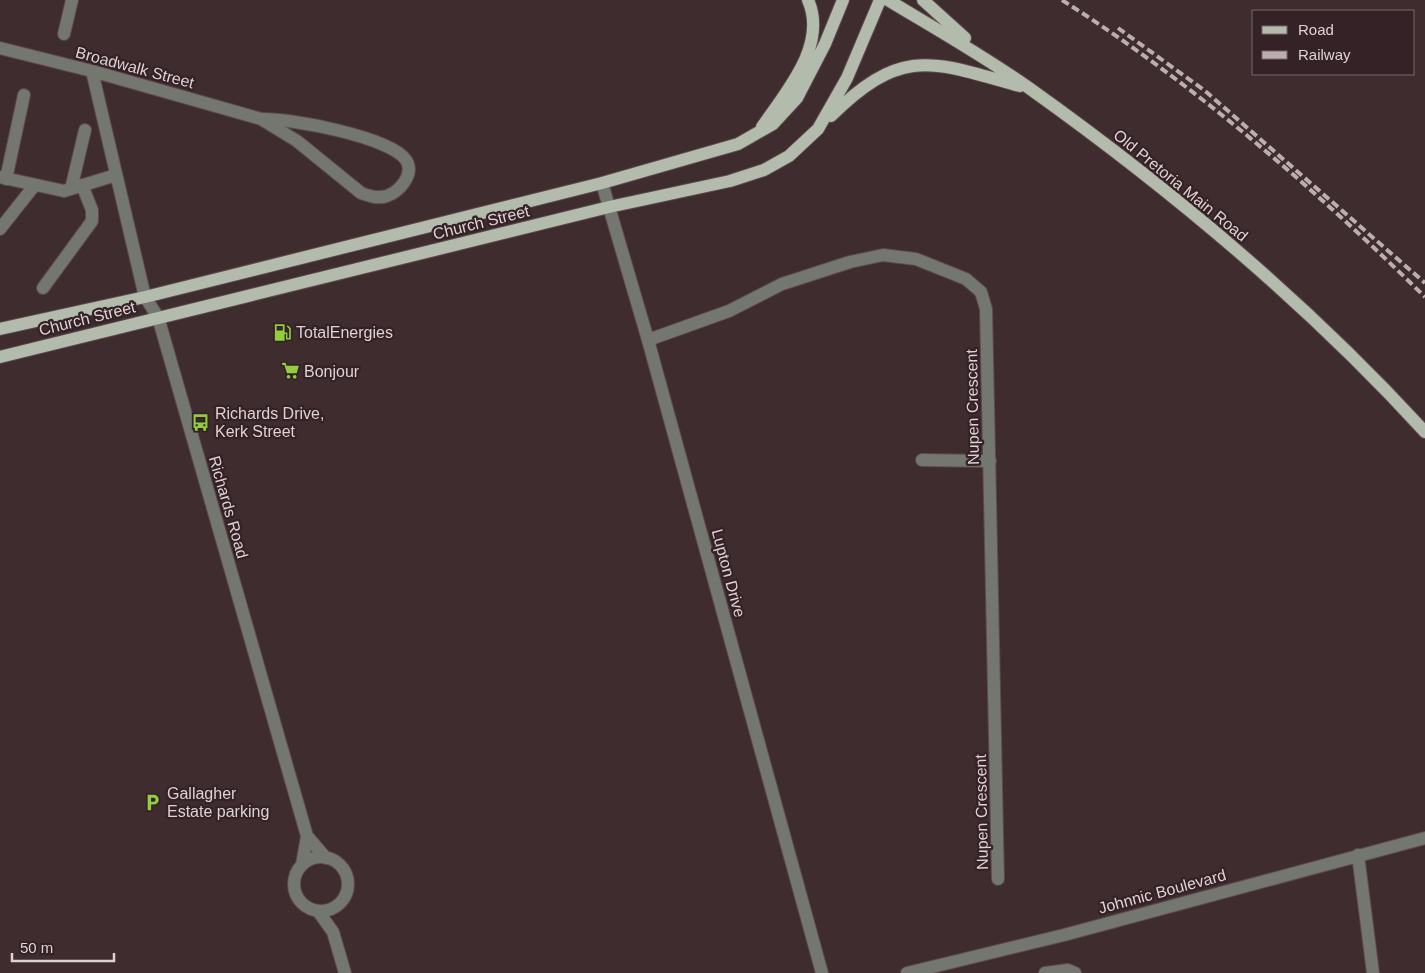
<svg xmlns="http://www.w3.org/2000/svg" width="1425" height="973" font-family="Helvetica,sans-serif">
<rect width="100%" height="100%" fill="#3f2c2f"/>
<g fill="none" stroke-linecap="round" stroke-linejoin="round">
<defs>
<path id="minor" d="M 64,34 L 72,0
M 0,48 L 92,71 L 261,119 C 289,118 391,137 406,160 C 415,174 400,191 387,196 C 378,199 369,196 361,193 L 297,141 L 261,119
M 92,71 L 145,297 L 158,317 L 307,836 L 326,858
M 0,177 L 64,191 L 116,175
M 6,179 L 24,95
M 602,183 L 648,340 L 822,973
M 71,189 L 85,130
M 0,229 L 34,186
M 43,288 L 92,221 L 92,210 L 82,185
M 648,340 L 729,311 L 782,284 L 850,262 L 883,255 L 916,259 L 966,279 L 981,292 L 986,309 L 998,879
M 922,460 L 990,461
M 1358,855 L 1373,973
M294 884a27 27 0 1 1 54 0a27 27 0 1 1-54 0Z
M 302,865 L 307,836
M 318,911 L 333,932 L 345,973
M 907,973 L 1064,935 L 1425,838
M 1045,973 L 1068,970 L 1075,973"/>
<path id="major" d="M 888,0 C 936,29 984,56 1029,88 C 1172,190 1307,303 1425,432
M 923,0 L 965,38
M 831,116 C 903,45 933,62 1020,86
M 762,127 C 786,92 828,45 808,0
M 0,329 L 145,297 L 602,183 L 738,144 L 773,124 L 797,98 L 825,44 L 843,0
M 0,357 L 609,207 L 730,181 L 764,170 L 789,156 L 818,129 L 847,78 L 880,0"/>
</defs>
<use href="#minor" stroke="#5c4a4d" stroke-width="14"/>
<use href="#major" stroke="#5c4a4d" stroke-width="14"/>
<use href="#minor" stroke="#73776f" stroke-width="12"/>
<use href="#major" stroke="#b3bbac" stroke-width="12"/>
<path stroke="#bbaeb0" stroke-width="4" stroke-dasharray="8 4" stroke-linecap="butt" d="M 1062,0 C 1194,84 1314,188 1425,297
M 1118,28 L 1204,90 L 1425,283"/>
</g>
<defs>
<symbol id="fuel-bare" viewBox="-9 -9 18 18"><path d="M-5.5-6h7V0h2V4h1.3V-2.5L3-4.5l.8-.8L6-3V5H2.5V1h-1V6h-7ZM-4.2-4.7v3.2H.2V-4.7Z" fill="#90cd40" stroke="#342226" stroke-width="2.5" paint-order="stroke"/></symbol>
<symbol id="supermarket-bare" viewBox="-9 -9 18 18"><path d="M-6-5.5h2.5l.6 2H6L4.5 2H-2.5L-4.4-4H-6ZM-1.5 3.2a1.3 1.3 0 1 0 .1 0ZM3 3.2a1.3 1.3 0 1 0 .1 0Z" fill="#90cd40" stroke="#342226" stroke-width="2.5" paint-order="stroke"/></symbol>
<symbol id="bus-bare" viewBox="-9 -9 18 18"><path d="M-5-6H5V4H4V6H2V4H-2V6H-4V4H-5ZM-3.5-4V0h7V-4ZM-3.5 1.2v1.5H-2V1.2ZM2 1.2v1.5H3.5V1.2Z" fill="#90cd40" stroke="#342226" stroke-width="2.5" paint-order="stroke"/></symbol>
<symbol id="parking-bare" viewBox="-9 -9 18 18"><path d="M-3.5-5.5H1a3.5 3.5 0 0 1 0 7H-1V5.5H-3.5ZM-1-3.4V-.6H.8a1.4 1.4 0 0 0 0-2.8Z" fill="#90cd40" stroke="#342226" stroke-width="2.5" paint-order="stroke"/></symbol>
</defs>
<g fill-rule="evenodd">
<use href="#fuel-bare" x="270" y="320" width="25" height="25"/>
<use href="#supermarket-bare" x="278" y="358" width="25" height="25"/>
<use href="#bus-bare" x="188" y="410" width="25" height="25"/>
<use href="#parking-bare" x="140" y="790" width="25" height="25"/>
</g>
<g text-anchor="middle" stroke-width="4.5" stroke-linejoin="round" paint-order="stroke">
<g font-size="16" fill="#ded2d4" stroke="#342226">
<text transform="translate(135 67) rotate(15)" y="6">Broadwalk Street</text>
<text transform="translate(1181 185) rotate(39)" y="6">Old Pretoria Main Road</text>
<text transform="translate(481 222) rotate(-14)" y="6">Church Street</text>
<text transform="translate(87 318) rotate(-14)" y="6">Church Street</text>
<text transform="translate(972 407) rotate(-91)" y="6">Nupen Crescent</text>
<text transform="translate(229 507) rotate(74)" y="6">Richards Road</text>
<text transform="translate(729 573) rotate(75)" y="6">Lupton Drive</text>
<text transform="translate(981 812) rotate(-91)" y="6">Nupen Crescent</text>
<text transform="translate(1162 891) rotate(-15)" y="6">Johnnic Boulevard</text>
</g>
<g font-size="16" fill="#ded2d4" stroke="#342226" text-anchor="start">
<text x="296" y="338">TotalEnergies</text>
<text x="304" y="377">Bonjour</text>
<text x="215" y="419">Richards Drive,<tspan x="215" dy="18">Kerk Street</tspan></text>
<text x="167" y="799">Gallagher<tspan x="167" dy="18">Estate parking</tspan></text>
</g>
</g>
<rect x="1252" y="10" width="162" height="65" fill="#342226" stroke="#78686c"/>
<rect x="1262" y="26" width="25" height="8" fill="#b3bbac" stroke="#78686c"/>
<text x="1298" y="35" font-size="15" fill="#ded2d4">Road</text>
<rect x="1262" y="51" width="25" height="8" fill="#bbaeb0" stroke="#78686c"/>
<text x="1298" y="60" font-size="15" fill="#ded2d4">Railway</text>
<path d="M12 953v8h102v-8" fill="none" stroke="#ded2d4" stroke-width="2.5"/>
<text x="20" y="953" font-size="15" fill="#ded2d4" stroke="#342226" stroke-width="4" paint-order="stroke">50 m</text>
</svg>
